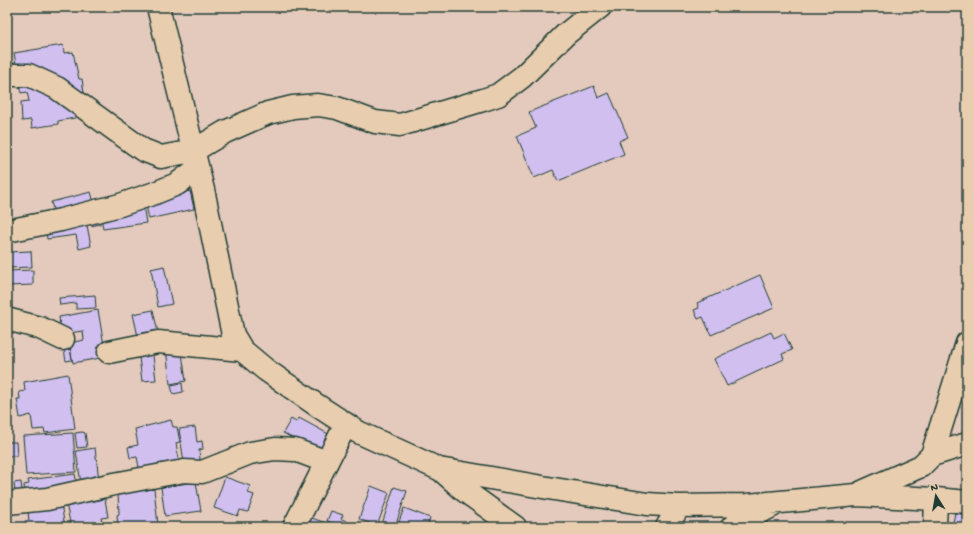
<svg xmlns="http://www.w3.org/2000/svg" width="974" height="534" font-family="'Gochi Hand',sans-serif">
<rect width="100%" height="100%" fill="#e3cabc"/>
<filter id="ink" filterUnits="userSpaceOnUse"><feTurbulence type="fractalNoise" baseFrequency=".025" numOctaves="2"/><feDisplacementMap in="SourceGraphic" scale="8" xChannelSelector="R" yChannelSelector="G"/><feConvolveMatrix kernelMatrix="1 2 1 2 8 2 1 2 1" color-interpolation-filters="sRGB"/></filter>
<g filter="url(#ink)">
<path fill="#d1bff0" stroke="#1f3d34" d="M 63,45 L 64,53 L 73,52 L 79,79 L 82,79 L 85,100 L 72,102 L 75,118 L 58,121 L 58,124 L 32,128 L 31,120 L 22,121 L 21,102 L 29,101 L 27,92 L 21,93 L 14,53 Z
M 594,86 L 598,98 L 609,93 L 628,137 L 619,141 L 624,154 L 558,181 L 553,170 L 534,178 L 517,136 L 536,128 L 529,112 Z
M 190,191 L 194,209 L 149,219 L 145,201 Z
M 91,192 L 95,206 L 55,216 L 51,202 Z
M 143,205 L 146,223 L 103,229 L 100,210 Z
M 98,213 L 100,224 L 91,226 L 88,215 Z
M 86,220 L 91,246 L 79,249 L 76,235 L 47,239 L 45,225 Z
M 31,251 L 32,267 L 7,268 L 7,252 Z
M 164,266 L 172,304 L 158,307 L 151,269 Z
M 33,270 L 33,285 L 7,286 L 7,271 Z
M 760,275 L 774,308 L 711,335 L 703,317 L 698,319 L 694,310 L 699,308 L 697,303 Z
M 95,295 L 96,308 L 76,309 L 76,303 L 60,305 L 59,298 Z
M 98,310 L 106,357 L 73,363 L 69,343 L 84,340 L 83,331 L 61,334 L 59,317 Z
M 153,310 L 159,337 L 139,341 L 133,314 Z
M 771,332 L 774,338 L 784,333 L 792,350 L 782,354 L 784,359 L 727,386 L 714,359 Z
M 69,342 L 72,360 L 66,361 L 64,350 L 68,349 L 66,343 Z
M 181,347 L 186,381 L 170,384 L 166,348 Z
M 152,348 L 156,380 L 142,381 L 138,350 Z
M 68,374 L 75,429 L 45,433 L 44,429 L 33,430 L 31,415 L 20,418 L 17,399 L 20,399 L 19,392 L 25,391 L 24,382 Z
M 182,383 L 183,392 L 173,394 L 171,385 Z
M 299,418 L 334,437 L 323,455 L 283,433 L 291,419 L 296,422 Z
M 171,420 L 173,427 L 177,427 L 180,442 L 176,443 L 182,476 L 141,478 L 137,457 L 130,458 L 128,447 L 138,445 L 135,429 Z
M 195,427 L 197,442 L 202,441 L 203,449 L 199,450 L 201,468 L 185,470 L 179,429 Z
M 82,432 L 85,433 L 87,447 L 77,448 L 75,433 Z
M 73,433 L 76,472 L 26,475 L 23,436 Z
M 8,442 L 16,442 L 17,456 L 8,456 Z
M 95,448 L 100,488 L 82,490 L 76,451 Z
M 75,474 L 78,492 L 25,498 L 24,485 L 29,484 L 28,480 Z
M 225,477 L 250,486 L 248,493 L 254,495 L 248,512 L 240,510 L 238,516 L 214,508 Z
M 21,482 L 22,492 L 15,493 L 14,483 Z
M 196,482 L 201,511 L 165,516 L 161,487 Z
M 371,486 L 389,493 L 377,526 L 359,519 Z
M 394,487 L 407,491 L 395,527 L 381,527 Z
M 154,489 L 158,525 L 118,527 L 117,515 L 119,514 L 118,493 Z
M 88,495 L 90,502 L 105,499 L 108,517 L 101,518 L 103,527 L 71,527 L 65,499 Z
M 60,498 L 65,527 L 26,527 L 25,521 L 29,520 L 27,505 Z
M 404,508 L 430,518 L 427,527 L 397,527 Z
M 331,511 L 343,515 L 341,519 L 347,521 L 345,527 L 327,521 Z
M 955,513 L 967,515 L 967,527 L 952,527 Z
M 309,517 L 337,527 L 306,527 Z"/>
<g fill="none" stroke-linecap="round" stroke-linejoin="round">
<defs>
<path id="street" d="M 158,7 L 204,194 L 233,335 L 242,350 L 266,370 L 318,406 L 358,432 L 439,469 L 554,489 L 647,504 L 679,506 L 747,505 L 856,495 L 936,499 L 967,502
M 7,75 L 29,75 L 57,88 L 143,150 L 161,157 L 193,151 L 225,132 L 268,113 L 293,107 L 318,105 L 337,108 L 375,122 L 400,125 L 483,100 L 498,95 L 522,77 L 566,34 L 600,7
M 7,231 L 61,220 L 120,205 L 155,193 L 177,184 L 197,169
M 7,319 L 40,328 L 63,339
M 109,352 L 158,342 L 242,350
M 932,455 L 967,444
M 440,469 L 465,491 L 515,527
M 862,492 L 921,466 L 932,455 L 967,343
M 7,503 L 47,499 L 114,484 L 184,471 L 202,472 L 250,453 L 275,449 L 295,450 L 327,462
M 294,527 L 346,424
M 667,527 L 679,506
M 732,527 L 772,506
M 935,527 L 936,499"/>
</defs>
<use href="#street" stroke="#1f3d34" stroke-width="25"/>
<use href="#street" stroke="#e8cdaf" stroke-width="22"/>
</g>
</g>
<rect width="974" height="534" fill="none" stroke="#e8cdaf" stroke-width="24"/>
<rect x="12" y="12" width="950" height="510" fill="none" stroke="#1f3d34" stroke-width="1.5" filter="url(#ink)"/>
<g transform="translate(936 496) rotate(349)" stroke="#e8cdaf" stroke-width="3" paint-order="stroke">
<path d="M0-3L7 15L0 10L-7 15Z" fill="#1f3d34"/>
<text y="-6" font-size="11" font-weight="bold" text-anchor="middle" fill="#1f3d34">N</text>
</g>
</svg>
